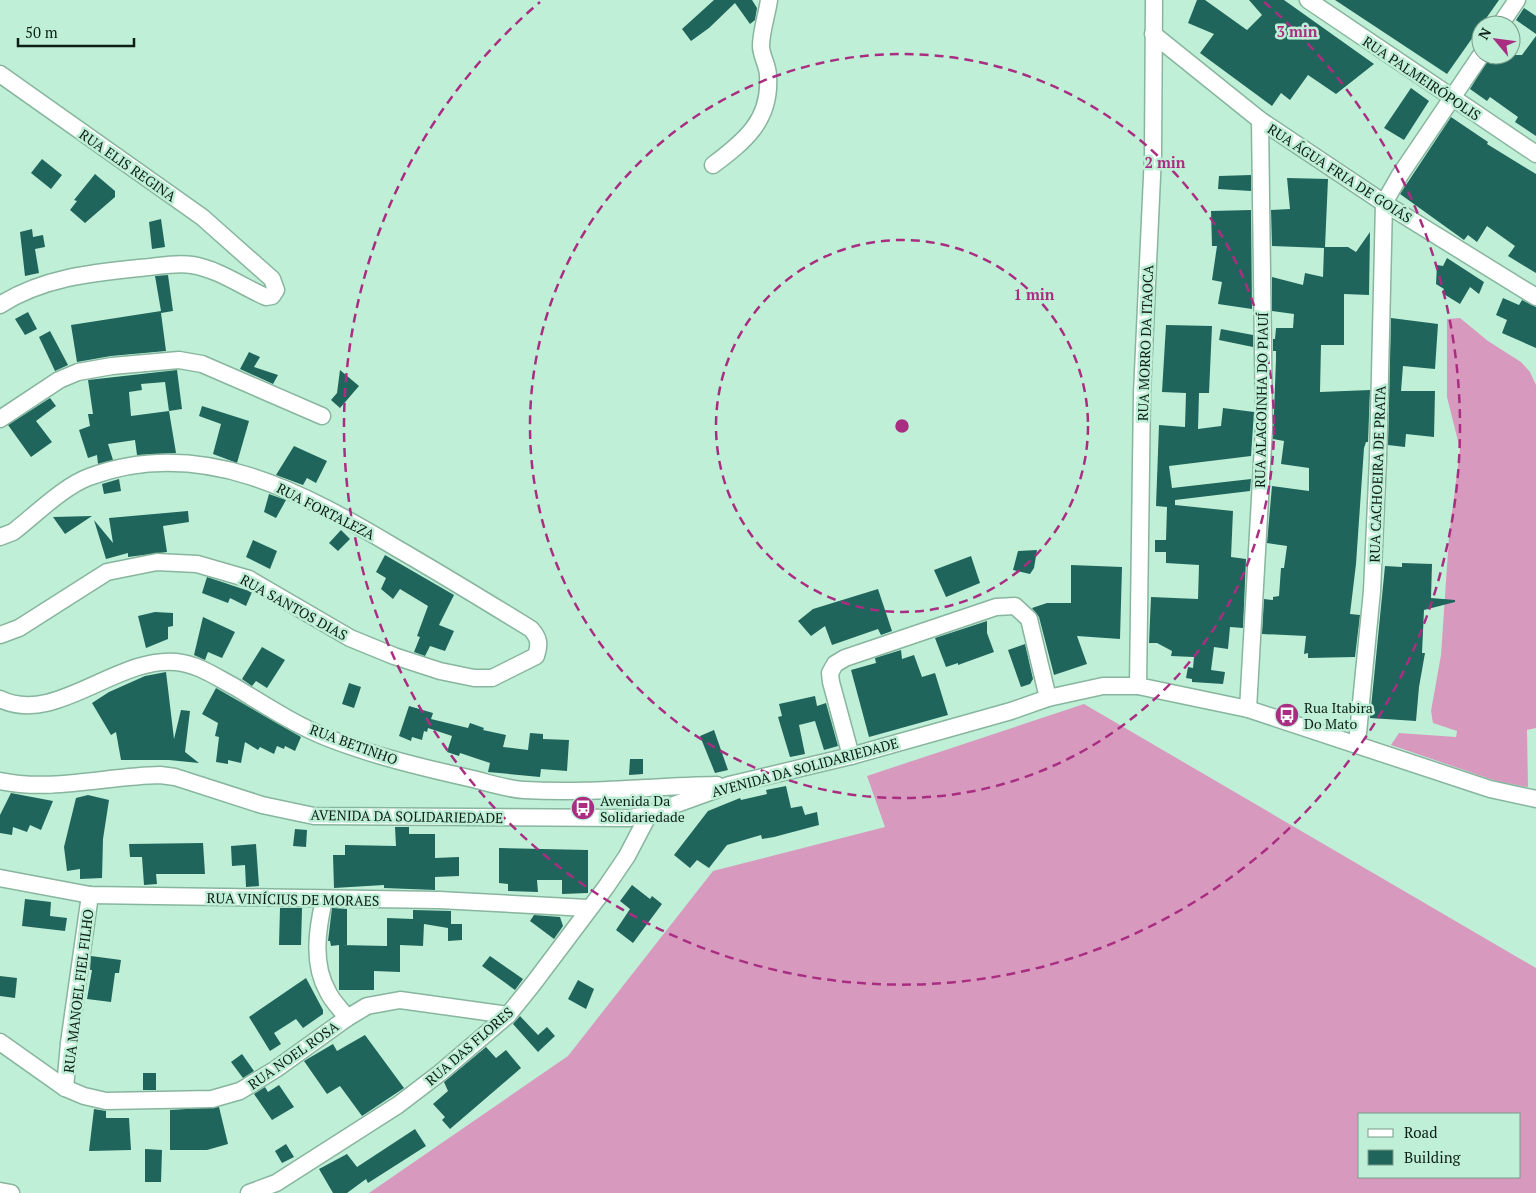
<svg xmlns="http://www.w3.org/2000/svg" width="1536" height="1193" viewBox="0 0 1536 1193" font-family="'PT Serif',serif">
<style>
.forest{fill:#d79abe;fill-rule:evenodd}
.building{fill:#1f655c;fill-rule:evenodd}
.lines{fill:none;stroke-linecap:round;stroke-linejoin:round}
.street-casing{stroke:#87b59e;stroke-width:19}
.street{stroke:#fff;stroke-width:16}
.ring{fill:none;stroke:#a92e82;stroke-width:2.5;stroke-dasharray:9 6}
.labels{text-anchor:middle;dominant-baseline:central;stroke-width:5;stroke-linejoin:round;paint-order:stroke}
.street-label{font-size:14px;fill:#0d1f17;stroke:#c0efd7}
.poi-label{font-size:14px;fill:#0d1f17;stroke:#c0efd7;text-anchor:start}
.centre{fill:#a92e82;stroke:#c0efd7;stroke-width:2.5}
.ring-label{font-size:15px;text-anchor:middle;font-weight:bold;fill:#a92e82;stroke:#c0efd7;stroke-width:5;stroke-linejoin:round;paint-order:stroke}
</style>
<rect width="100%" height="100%" fill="#c0efd7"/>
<g class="forest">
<path d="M1460,318L1488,341L1521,362L1530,372L1536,385V728L1527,730L1528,787L1496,781L1391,745L1399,733L1456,737L1457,731L1433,723L1431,711L1441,655L1449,537L1460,449L1447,397V319Z"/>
<path d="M1084,704L1536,968V1193H369L568,1056L713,871L885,827L867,776ZM1360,1114H1520V1177H1360Z"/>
</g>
<g class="building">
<path d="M714,0H752L757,8L755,20L750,24L735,3L709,28L691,41L682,29Z"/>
<path d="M1197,0H1205L1247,30L1262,15L1249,0H1284L1374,64L1336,94L1308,75L1290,100L1281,93L1272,106L1200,53L1214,34L1188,23Z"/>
<path d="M1335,0H1499L1447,74Z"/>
<path d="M1524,8L1536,16V34L1516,20Z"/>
<path d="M1536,36V136L1515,122L1518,117L1490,97L1487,101L1470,89L1491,55H1522Z"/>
<path d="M1411,88L1429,101L1404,140L1384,128Z"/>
<path d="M1451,117L1488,142L1487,144L1536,174V273L1508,256L1515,246L1487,226L1477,242L1468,235L1464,240L1400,194Z"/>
<path d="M42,159L62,175L51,189L31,173Z"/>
<path d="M95,174L115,191V197L85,223L70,210L77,201L74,200Z"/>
<path d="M1251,175V191L1218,189L1219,176Z"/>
<path d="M1287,178L1328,179L1325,247H1348L1356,252L1370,232L1369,295L1344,294V345H1321L1320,392L1370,390L1368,442H1366L1364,448L1356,564L1350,614L1360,615L1355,657L1308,658V653L1304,654L1306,636L1262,634L1264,599L1273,600V597L1279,596L1281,568H1284L1287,546L1267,543L1272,486L1309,491V468L1281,464L1284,441L1273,439L1276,359V351H1273V339H1275L1276,328H1293L1294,314L1272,311V277L1303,285L1305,273L1323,277L1324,248L1272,246L1271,210L1290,209Z"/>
<path d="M1251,210L1252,309L1218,304L1222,282L1212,280L1217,246H1212L1211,211Z"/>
<path d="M161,219L165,247L152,249L149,222Z"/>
<path d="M32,229L33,237L43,235L45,247L35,249L39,273L25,276L20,232Z"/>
<path d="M1447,258L1484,282L1479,294L1470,287L1460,304L1442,293L1444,289L1436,284L1437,265L1443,266Z"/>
<path d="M168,275L173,311L161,313L166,351L111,356L77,362L71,325L161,311L155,276Z"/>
<path d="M1503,298L1519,305L1522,300L1536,307V348L1502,333L1507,320L1496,315Z"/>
<path d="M28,312L37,329L25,335L15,319Z"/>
<path d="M1391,318L1438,324L1435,369L1403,366L1401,391H1435L1434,437L1406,434L1405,447L1388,445Z"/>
<path d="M1166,325L1212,326L1209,393H1199L1198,429L1221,426L1223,408L1254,412L1251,456L1169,466L1172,488L1251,479L1250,491L1175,500V505L1233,511L1231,557L1246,559L1243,628L1230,627L1228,649L1214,647L1211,670L1225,672L1223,684L1192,682V679L1186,678L1188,667L1193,668L1194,657L1171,656L1172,651L1157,643H1149L1151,597L1198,599L1199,565L1166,563V552H1155V540H1166L1167,507L1156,506L1159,425L1185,427L1186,393L1162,392Z"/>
<path d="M1221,329L1253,335V347L1219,340Z"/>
<path d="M50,331L68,365L55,371L39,337Z"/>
<path d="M249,352L260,357L254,367L278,375L273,384L240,369Z"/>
<path d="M177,370L182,409L169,411L176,453L137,455L135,440L108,444L113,460L98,464L97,455L88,458L79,430L90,426L88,414H93L88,380ZM165,382L169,411L131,416L129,392L142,390L141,384Z"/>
<path d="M340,370L359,386L340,408L331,400L337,393Z"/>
<path d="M50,398L56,406L36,421L52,442L31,457L8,425Z"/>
<path d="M202,406L249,421L237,463L213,454L221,424L199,416Z"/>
<path d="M294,446L327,461L316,483L307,478L303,485L276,475Z"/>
<path d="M119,479L121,491L104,494L102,484Z"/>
<path d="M269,494L286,500L276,518L264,512Z"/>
<path d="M188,511L189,522L163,526L167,552L128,557V553L106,559L94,520L113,543L109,518Z"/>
<path d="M92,516L65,534L53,517Z"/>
<path d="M341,530L350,539L338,551L329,543Z"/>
<path d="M253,540L277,551L270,569L246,557Z"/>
<path d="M1037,550L1034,568L1030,574L1013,570L1018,551Z"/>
<path d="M385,555L454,595L439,625L454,631L445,651L430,646L425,656L414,652L420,637L417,636L428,606L400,589L393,599L381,589L386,578L376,572Z"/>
<path d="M971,556L980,583L946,597L934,570Z"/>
<path d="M1402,563L1432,564L1431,598L1455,600V602L1424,610L1422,653H1425L1419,687L1416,721L1370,718L1385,566L1402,567Z"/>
<path d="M1071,565L1122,567L1120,639L1077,636L1087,664L1054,675L1039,617L1032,608L1047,603H1071Z"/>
<path d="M207,577L252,592L246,606L230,598L228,603L202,593Z"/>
<path d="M878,589L892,631L881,635L878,629L832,645L825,626L811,636L798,621L813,609Z"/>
<path d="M155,612L173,613V626L168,627V639L146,648L138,616Z"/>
<path d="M203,617L235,632L222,658L208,652L205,660L194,655Z"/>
<path d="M987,621V633L994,652L958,665V663L946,667L935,638Z"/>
<path d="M1025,644L1033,679L1030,684L1021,687L1008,650Z"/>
<path d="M262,647L285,660L267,688L256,681L252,686L242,679Z"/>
<path d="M901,650L902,659L914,655L922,677L935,673L948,715L869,737L851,670L876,663L875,658Z"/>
<path d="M166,672L174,739L181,710L190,711L185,752L199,763L169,760H121L116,732L111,735L92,703L109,692L145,676Z"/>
<path d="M349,683L361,687L354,708L342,704Z"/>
<path d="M216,688L301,737L295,751L285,746L284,749L277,746L274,754L260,747L258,750L245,742L241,763L228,760V764L216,762L219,737L215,736L218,723L202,714Z"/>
<path d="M815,696L817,706L826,703L838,746L824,750L815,721L799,725L805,754L790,757L778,717L782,716L779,704Z"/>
<path d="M409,706L433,713L431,719L468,728L470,723L484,728L483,730L506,735L503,747L528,750L530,733L543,734V739L569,740L567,771L541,769L540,777L488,772L490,763L460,753L459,756L447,752L452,736L428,728L427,732L424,731L422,740L412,737L411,741L399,736Z"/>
<path d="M714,730L728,770L715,773L700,736Z"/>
<path d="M630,759H643V774L629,775Z"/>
<path d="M786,786L791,808L802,806L805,815L817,812L819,825L774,837L762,839L761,835L727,845L709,868L697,860L690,868L674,855L708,811L740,798L741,800L767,794L766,790Z"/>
<path d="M11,793L53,801L41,830L30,825L27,832L13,827L12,835L0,833V815Z"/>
<path d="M88,795L109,800L103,839L102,878L80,879V869L67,871L64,847L76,798Z"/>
<path d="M395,827H409V834H435V858L459,857V876L435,877V890L384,888V885L334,888L333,855H345V845L396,846Z"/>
<path d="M295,829L307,830L306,847L293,846Z"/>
<path d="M203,843L205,874H156L157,884L144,885L142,857H130L129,844Z"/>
<path d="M256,844L259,886L246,887L245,865L232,866L231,846Z"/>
<path d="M499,848L588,850V893L562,894V880H537L538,892L508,891V884L499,883Z"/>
<path d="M632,885L650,899L652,896L662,904L633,943L616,930L630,909L620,901Z"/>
<path d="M25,899L51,902L50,916L67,918L65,931L22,926Z"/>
<path d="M280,908H302L301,945H279Z"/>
<path d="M332,908L347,909V945H341L387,946V918L413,919V910L451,911V924H462V940L448,941V928L424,924L423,946L400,945V972L374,971V990H339V945L331,946L330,941H328Z"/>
<path d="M534,915L560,917L563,926L554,939L530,921Z"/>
<path d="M91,956L121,960L119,973H115L111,1002L87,999L92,970H90Z"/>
<path d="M490,956L523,979L515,990L482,966Z"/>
<path d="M0,976L17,978L15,998L0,996Z"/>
<path d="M306,978L323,1010V1014L303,1028L296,1019L274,1033L281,1044L270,1051L249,1017Z"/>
<path d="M578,980L594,989L586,1009L568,999Z"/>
<path d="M520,1016L538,1035L547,1027L555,1036L538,1052L513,1024Z"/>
<path d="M365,1035L404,1088L362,1116L340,1086L327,1094L304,1061L333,1044L337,1051Z"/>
<path d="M486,1047L496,1058L506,1050L521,1068L450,1129L442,1120L445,1117L433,1104L448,1091L444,1082Z"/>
<path d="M242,1054L254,1071L243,1078L231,1062Z"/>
<rect x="143" y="1073" width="13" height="17"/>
<path d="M279,1085L294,1107L272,1120L254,1094L265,1087L268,1092Z"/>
<path d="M219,1107L228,1144L207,1150H170V1110Z"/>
<path d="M94,1109L106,1111V1118H129L131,1150L89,1151Z"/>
<path d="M415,1129L426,1146L368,1183L366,1179L347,1193H333L319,1169L347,1154L357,1167Z"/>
<path d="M286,1144L294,1157L282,1163L275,1151Z"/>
<path d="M145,1149L162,1150L161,1182H145Z"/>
</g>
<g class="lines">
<g class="street-casing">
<g id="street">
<path d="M1308,0L1536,154"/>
<path d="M1500,25L1517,0"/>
<path d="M1153,34L1260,120L1384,203L1536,297"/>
<path d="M0,74L202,217L272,279L276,290L272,296L266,297C243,287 218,269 192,265C175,262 156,267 139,268C90,273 42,278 0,305"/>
<path d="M713,165C745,141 771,120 768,76C768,65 761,56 761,46C761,31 767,15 769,0"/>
<path d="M0,419L59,380L78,372L112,366L179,360L202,364L322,416"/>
<path d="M0,537L13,532C35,515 64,486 89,477C201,435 304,493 398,549C443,575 487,602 531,629C539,638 540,644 536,656L492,678H474L440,671L394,656L350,638L249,579L197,564L157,562L107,572L19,628L0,635"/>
<path d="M1138,686L1142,393L1153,155L1154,0"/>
<path d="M0,699C55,726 117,656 176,662C198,664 216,677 235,687C265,705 295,725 328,738C374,756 424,768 473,779C489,783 507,789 524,790C588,794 653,786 717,785"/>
<path d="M1248,709L1264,428L1260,120"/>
<path d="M1357,743L1372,591L1378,459L1384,203L1400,175L1481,55"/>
<path d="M851,756L831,682L830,673L835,664L845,658L996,607L1015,606L1029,619L1048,698"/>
<path d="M0,781C52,792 107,776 160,775L175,777L262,805L314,816L630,818L649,814L729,785L851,756L1011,711L1048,698L1103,686H1138L1248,709L1490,789L1536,799"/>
<path d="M0,878L90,895L439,900L588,908"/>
<path d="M324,900C317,930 312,964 328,992C332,1001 341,1009 347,1018"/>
<path d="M0,1042L65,1088L84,1096L106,1101L212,1099L240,1091L276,1069L347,1018L367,1006L400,1000L508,1015"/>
<path d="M65,1088L69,1043L90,895"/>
<path d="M0,1191L11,1193"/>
<path d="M249,1193L276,1183L398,1105L440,1073L508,1015L533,984L606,887L627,856L649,814"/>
</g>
</g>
<use href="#street" class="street"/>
</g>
<g class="ring">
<circle cx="902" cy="426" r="186"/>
<circle cx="902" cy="426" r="372"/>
<path d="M1264 2A558 558 0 1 1 540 2"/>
</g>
<defs>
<g id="bus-disc" transform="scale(1.25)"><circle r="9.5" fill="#a92e82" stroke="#c0efd7"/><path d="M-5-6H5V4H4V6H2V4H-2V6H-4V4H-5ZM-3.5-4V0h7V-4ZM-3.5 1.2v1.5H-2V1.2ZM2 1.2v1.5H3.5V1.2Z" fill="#fff"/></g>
</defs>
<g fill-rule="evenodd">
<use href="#bus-disc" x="1287" y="715"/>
<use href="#bus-disc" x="583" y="808"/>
</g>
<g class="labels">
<g class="street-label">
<text transform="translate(1422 78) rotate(34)">RUA PALMEIRÓPOLIS</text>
<text transform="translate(128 165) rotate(35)">RUA ELIS REGINA</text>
<text transform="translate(1340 173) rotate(33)">RUA ÁGUA FRIA DE GOIÁS</text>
<text transform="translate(1145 343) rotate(-88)">RUA MORRO DA ITAOCA</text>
<text transform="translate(1261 400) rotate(-89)">RUA ALAGOINHA DO PIAUÍ</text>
<text transform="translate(1377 474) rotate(-88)">RUA CACHOEIRA DE PRATA</text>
<text transform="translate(326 511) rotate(27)">RUA FORTALEZA</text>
<text transform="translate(294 607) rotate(29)">RUA SANTOS DIAS</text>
<text transform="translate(354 744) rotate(20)">RUA BETINHO</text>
<text transform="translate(805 767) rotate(-15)">AVENIDA DA SOLIDARIEDADE</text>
<text transform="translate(407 816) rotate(1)">AVENIDA DA SOLIDARIEDADE</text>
<text transform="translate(293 899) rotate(1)">RUA VINÍCIUS DE MORAES</text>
<text transform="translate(78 991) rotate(-83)">RUA MANOEL FIEL FILHO</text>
<text transform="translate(469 1046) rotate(-41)">RUA DAS FLORES</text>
<text transform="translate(293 1055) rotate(-35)">RUA NOEL ROSA</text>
</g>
<g class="poi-label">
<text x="1304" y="707">Rua Itabira<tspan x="1304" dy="16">Do Mato</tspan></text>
<text x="600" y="800">Avenida Da<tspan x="600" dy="16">Solidariedade</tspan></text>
</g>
</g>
<circle cx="902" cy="426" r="8" class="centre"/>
<g class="ring-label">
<text x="1297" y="37">3 min</text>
<text x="1165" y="168">2 min</text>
<text x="1034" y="300">1 min</text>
</g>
<rect x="1358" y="1113" width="162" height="65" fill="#c0efd7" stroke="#789c8a"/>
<rect x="1368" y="1129" width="25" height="8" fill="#ffffff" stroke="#789c8a"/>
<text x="1404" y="1138" font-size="15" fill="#0d1f17">Road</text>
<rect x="1368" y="1150" width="25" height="15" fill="#1f655c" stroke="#789c8a"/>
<text x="1404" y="1163" font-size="15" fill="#0d1f17">Building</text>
<g transform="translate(1496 40) rotate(299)"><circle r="24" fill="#c0efd7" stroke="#789c8a"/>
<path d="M0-4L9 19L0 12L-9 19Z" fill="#a92e82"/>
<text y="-8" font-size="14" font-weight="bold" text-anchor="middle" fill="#0d1f17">N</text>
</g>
<path d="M18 38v8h116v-8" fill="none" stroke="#0d1f17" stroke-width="2.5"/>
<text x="25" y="38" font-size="15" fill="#0d1f17" stroke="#c0efd7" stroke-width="4" paint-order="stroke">50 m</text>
</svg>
